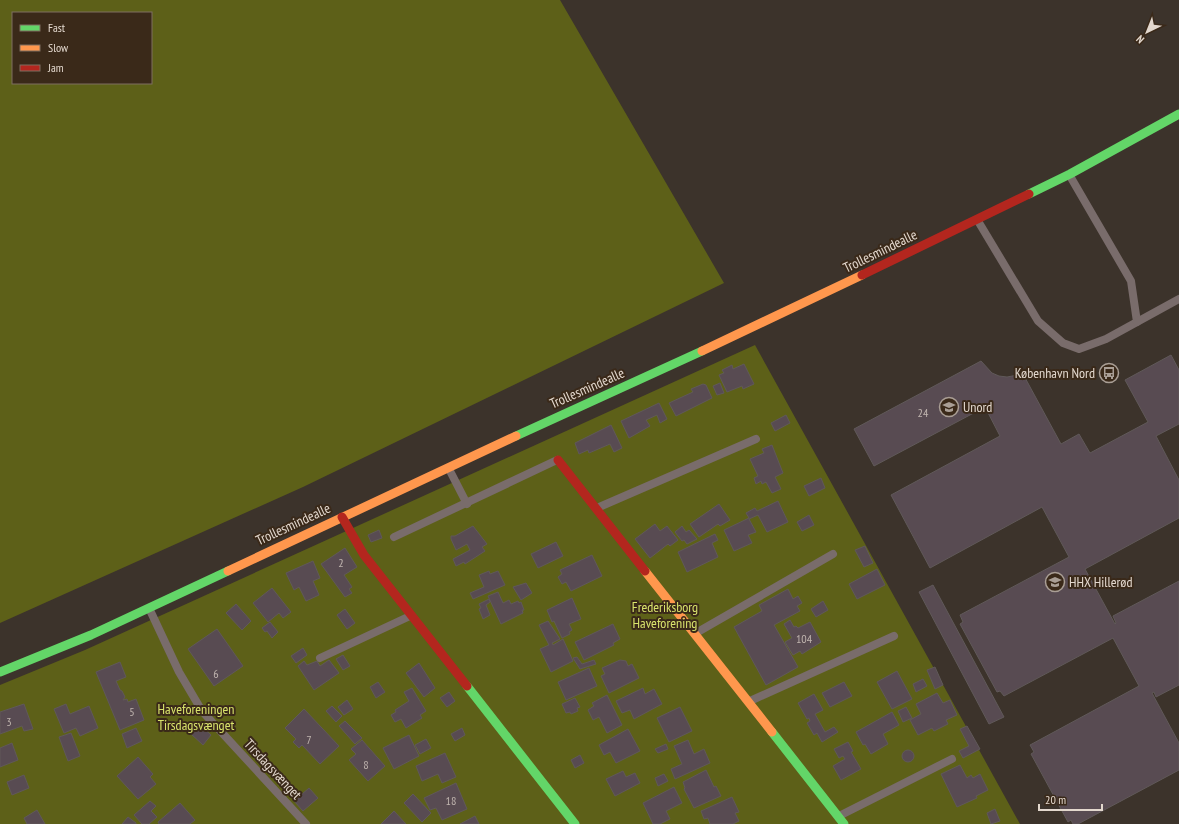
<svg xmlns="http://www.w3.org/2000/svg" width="1179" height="824" viewBox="0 0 1179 824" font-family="'PT Sans Narrow',sans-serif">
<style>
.green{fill:#5d6018;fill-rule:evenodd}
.building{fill:#584b52;stroke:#605959}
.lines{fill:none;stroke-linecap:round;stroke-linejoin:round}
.lane{stroke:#796c6b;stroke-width:8}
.fast{stroke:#63d668;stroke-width:9}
.slow{stroke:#ff974d;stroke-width:9}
.jam{stroke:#b3261e;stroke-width:9}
.labels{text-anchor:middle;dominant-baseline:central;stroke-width:4;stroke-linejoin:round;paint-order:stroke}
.number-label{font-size:12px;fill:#c0b5af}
.street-label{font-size:14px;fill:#e3d8ce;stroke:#3a2919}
.poi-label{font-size:14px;fill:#e3d8ce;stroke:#3a2919;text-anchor:start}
.park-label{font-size:14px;fill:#d9e36c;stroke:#3a2919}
</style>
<rect width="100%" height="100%" fill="#3c332b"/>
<g class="green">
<path d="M0,0H560L724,283L303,487L0,623ZM13,13H151V83H13Z"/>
<path d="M755,345L1020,824H0V685L85,650Z"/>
</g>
<g class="building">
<path d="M1171,355L1179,370V424L1156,436L1179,480V518L1085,569L1115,624L1116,623L1113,616L1179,581V685L1156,697L1154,692L1152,693L1179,743V770L1078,824H1073L1071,820L1068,822L1031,754L1034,752L1030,745L1139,686L1113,638L1004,696L1000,691L997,692L960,624L963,622L960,615L1069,557L1042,507L930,568L891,495L1000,436L985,407L874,466L854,429L981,361L992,373L999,376L1007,377L1023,374L1061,444L1079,434L1090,453L1148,422L1125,380Z"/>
<path d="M744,364L754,384L743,389L742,386L727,392L719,375L724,373L722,370L732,365L733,369Z"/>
<path d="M720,383L724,393L717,395L713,386Z"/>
<path d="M703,384L706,385L712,398L676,416L669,403L693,392L691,389Z"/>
<path d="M659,403L667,419L660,423L657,415L646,420L650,426L629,438L621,421Z"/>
<path d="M786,415L790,423L775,431L771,423Z"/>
<path d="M611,425L622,448L614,452L610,444L589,453L588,450L579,454L575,443Z"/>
<path d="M772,445L783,473L775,477L781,489L772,493L766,482L762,484L761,481L756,484L754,478L758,476L750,459L764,453L762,449Z"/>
<path d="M821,478L825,488L809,496L804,486Z"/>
<path d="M778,501L788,522L767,532L758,515L749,519L756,532L748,535L752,543L734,551L724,530L749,518L746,513L755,508L757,511Z"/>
<path d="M719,504L730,520L720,526L718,524L699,537L690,524Z"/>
<path d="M809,515L814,525L802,531L797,522Z"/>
<path d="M655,524L660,531L667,526L678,540L670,546L668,544L650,558L635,539Z"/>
<path d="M473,526L487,544L482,547L485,551L465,564L464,562L456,566L453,559L470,550L467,544L456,550L451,539V536H455Z"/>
<path d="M682,526L686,532L689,530L697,539L687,544L684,540L682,541L675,532Z"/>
<path d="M379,530L382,538L371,542L368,535Z"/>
<path d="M715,534L718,540L712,543L718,557L687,572L678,552Z"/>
<path d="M556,542L563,556L538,568L531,554Z"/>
<path d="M865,546L873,563L864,567L855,550Z"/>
<path d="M345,548L357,567L344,575L352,587L349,589L352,593L345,597L321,564Z"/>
<path d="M592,555L602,576L571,591L566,582L562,584L558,577L562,574L560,570Z"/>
<path d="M313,561L320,578L313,581L319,595L306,601L299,587L294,590L286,573Z"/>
<path d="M877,569L885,585L857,599L849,584Z"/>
<path d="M489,571L490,574L498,571L505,585L473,599L470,593L484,587L479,575Z"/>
<path d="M526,583L532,593L521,600L513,587Z"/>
<path d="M933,585L1004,717L989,724L919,592Z"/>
<path d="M272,588L291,612L283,618L279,613L268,622L253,603Z"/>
<path d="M788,589L793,599L798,596L802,603L797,606L800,611L774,625L798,667L766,685L734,627L762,611L759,605Z"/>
<path d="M498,592L503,603L509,600L511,604L518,601L519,603L521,602L524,610H522L523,613L501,624L488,596Z"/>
<path d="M572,598L581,619L569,624L572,630L569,632L570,634L562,638L554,621L552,622L547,610Z"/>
<path d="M489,599L490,602L486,605L490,615L483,619L479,609L481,608L479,604Z"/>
<path d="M823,601L828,610L816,617L811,609Z"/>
<path d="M236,604L251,621L242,630L226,613Z"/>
<path d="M345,609L355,623L347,629L337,615Z"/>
<path d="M790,620L794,627L796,626L798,628L810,622L821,642L802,654L800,651L793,655L785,642L792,638L784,624Z"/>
<path d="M548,621L560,639L552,643L553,645L563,639L573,661L551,672L540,649L549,645L539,625Z"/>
<path d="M270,622L278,632L272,638L267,631L265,632L262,628Z"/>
<path d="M613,624L620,639L613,643L614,645L584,660L575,642Z"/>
<path d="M217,629L243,666L214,686L188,649Z"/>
<path d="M303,648L307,655L296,663L291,656Z"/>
<path d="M343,655L350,666L343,670L336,659Z"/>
<path d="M577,657L582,664L594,660L596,664L580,669L573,658Z"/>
<path d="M329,660L339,673L314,690L298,666L304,661L307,665L317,661L320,666Z"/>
<path d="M620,660L626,661L628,666L632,664L639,678L609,693L601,676L605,674L602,668Z"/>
<path d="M120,662L126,677L116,681L120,690L122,691L125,697L123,700L127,699L128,702L136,699L144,720L120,730L96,672Z"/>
<path d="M419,663L435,688L424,697L406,673Z"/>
<path d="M935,667L943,685L935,689L927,670Z"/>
<path d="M589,668L597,686L566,700L558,682Z"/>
<path d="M897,671L912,699L892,709L877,682Z"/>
<path d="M923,679L927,686L916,692L913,684Z"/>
<path d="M378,682L385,692L376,698L370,687Z"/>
<path d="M844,682L852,696L830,707L822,693Z"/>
<path d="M412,688L426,711L420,715L422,718L406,728L401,719L395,722L391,715L396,712L395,710L409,701L404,692Z"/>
<path d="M643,688L645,694L654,689L662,704L634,719L630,710L622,713L616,701Z"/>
<path d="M449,692L455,701L447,707L440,698Z"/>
<path d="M937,693L943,703L950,700L957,715L946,720L948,724L934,731L932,728L918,735L910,720L921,714L916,704Z"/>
<path d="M814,694L823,710L815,714L825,732L834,727L838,732L822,742L817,733L814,735L807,723L810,721L809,718L807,719L798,703Z"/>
<path d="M607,695L622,725L607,733L599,717L593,720L588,710L594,706L592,703Z"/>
<path d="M575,698L580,707L577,708L578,711L571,714L570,712L566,713L562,704Z"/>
<path d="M347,700L353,709L344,715L338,707Z"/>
<path d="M24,704L33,729L24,731L22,726L0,734V712Z"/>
<path d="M66,704L70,714L89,706L98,728L80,736L76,728L64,733L54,709Z"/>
<path d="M332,706L342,716L336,722L326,711Z"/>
<path d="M680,707L692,731L669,742L657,718Z"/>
<path d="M906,707L912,718L903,722L898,711Z"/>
<path d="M304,709L339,746L320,764L302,745L299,748L293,742L296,739L285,728Z"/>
<path d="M892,712L899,725L883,734L888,744L871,754L865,744L863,745L856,732Z"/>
<path d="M345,721L362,738L355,744L339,726Z"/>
<path d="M199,724L211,735L203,745L190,733Z"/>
<path d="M967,726L980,749L963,758L959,751L969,746L960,729Z"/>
<path d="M136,728L142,741L127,748L122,734Z"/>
<path d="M462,728L465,735L455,741L451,734Z"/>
<path d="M628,729L640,751L616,763L610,752L604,755L599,745Z"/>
<path d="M71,733L80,756L68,761L59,737Z"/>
<path d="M409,735L419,756L394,769L383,748Z"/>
<path d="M426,739L431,748L420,754L415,745Z"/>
<path d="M362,740L385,766L368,781L349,760L356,754L351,749Z"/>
<path d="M688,740L694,754L704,749L710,763L675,779L671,769L682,764L674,746Z"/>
<path d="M848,742L853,751L851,752L861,769L841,780L833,766L845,759L843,756L839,758L834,749Z"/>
<path d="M12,743L18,760L0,767V748Z"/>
<path d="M666,744L668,749L658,753L655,749Z"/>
<circle cx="908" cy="756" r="6"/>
<path d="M445,753L456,777L442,783L438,774L422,781L416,766Z"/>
<path d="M580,755L584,763L575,768L571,760Z"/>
<path d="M138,757L153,774L150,777L156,784L138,799L117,776Z"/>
<path d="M960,765L967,778L971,775L973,778L980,774L988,790L976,796L977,798L957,807L941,774Z"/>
<path d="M706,770L714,787L716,786L721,796L694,808L684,789L685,788L683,782Z"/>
<path d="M623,771L626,777L635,773L640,783L615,796L606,779Z"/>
<path d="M664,774L668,781L658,786L655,778Z"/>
<path d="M24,775L29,788L12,795L7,782Z"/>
<path d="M456,783L467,809L442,820L436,808L430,810L424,798Z"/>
<path d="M674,787L682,803L666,811L670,819L660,824H653L643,803Z"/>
<path d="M309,788L318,798L303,811L294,801Z"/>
<path d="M413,794L431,813L422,822L404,803Z"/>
<path d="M732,797L739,812L735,813L739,821L733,824H710L708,818L704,819L701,811Z"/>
<path d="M150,801L156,806L151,811L157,817L149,824H142L134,815Z"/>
<path d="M180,803L195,820L190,824H159L158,822Z"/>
<path d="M995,809L1000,821L991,824L987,813Z"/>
<path d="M37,810L45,824H27L24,818Z"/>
<path d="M394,811L406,824H381Z"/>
<path d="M475,816L479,824H460Z"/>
<path d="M128,817L136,823V824H122Z"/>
</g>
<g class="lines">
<g class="lane">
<path d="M978,221L1038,321L1063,343L1079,349L1106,339L1137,322L1131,281L1070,176"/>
<path d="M1137,322L1179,299"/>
<path d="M449,469L467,504"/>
<path d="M597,508L756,439"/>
<path d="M394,537L557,460"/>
<path d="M149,608L179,672L202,711L306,824"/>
<path d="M696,633L833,554"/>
<path d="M320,658L410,616"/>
<path d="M750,701L894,636"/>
<path d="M839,816L952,759"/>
</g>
<g class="fast">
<path d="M1029,194L1070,174L1179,114"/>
<path d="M516,436L702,351"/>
<path d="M0,672L91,635L228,571"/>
<path d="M467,686L575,824"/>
<path d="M772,732L844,824"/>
</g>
<g class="slow">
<path d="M702,351L862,275"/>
<path d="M228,571L516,436"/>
<path d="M645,571L772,732"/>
</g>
<g class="jam">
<path d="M862,275L1029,194"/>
<path d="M558,460L645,571"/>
<path d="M342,517L364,555L467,686"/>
</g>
</g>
<defs>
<g id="bus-ring" transform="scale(1)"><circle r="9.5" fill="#3a2919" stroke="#a99e95" stroke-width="1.5"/><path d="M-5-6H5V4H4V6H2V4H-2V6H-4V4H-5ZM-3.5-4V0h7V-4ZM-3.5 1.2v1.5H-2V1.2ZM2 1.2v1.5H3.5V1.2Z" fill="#a99e95"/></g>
<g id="school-ring" transform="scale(1)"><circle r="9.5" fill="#3a2919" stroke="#a99e95" stroke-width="1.5"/><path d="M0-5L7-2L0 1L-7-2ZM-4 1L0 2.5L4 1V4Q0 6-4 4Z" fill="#a99e95"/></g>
<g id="university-ring" transform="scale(1)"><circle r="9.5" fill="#3a2919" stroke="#a99e95" stroke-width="1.5"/><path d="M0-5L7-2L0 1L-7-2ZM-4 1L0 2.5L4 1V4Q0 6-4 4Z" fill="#a99e95"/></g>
</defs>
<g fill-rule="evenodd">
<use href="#bus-ring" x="1109" y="373"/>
<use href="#school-ring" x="949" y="407"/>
<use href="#university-ring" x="1055" y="582"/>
</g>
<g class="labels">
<g class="number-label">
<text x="923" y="412">24</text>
<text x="341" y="562">2</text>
<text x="804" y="638">104</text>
<text x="216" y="673">6</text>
<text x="132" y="711">5</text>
<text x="9" y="721">3</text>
<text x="309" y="739">7</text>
<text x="366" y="764">8</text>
<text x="451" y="800">18</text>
</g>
<g class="street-label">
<text transform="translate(880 251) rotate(-26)">Trollesmindealle</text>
<text transform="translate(587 388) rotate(-24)">Trollesmindealle</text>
<text transform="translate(293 524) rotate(-25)">Trollesmindealle</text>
<text transform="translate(273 769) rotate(47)">Tirsdagsvænget</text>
</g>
<g class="poi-label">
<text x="1095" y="373" text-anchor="end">København Nord</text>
<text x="963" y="407">Unord</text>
<text x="1069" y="582">HHX Hillerød</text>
</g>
<g class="park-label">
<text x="665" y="607">Frederiksborg<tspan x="665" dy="16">Haveforening</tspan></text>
<text x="196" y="709">Haveforeningen<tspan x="196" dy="16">Tirsdagsvænget</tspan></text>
</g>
</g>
<rect x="12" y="12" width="140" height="72" fill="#3a2919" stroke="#7e6f61"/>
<rect x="20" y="25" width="20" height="6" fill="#63d668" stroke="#7e6f61"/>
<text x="48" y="32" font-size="12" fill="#e3d8ce">Fast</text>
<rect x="20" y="45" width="20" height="6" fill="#ff974d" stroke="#7e6f61"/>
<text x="48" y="52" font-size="12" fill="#e3d8ce">Slow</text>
<rect x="20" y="65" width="20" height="6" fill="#b3261e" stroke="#7e6f61"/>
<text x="48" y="72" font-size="12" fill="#e3d8ce">Jam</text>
<g transform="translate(1147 32) rotate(223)" stroke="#3a2919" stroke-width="3" paint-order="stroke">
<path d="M0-3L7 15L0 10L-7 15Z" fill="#e3d8ce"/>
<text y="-6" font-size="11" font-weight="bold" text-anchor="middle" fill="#e3d8ce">N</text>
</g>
<path d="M1039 804v6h63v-6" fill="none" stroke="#e3d8ce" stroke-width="2"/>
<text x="1045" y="804" font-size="12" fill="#e3d8ce" stroke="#3a2919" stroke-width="3" paint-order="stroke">20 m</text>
</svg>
